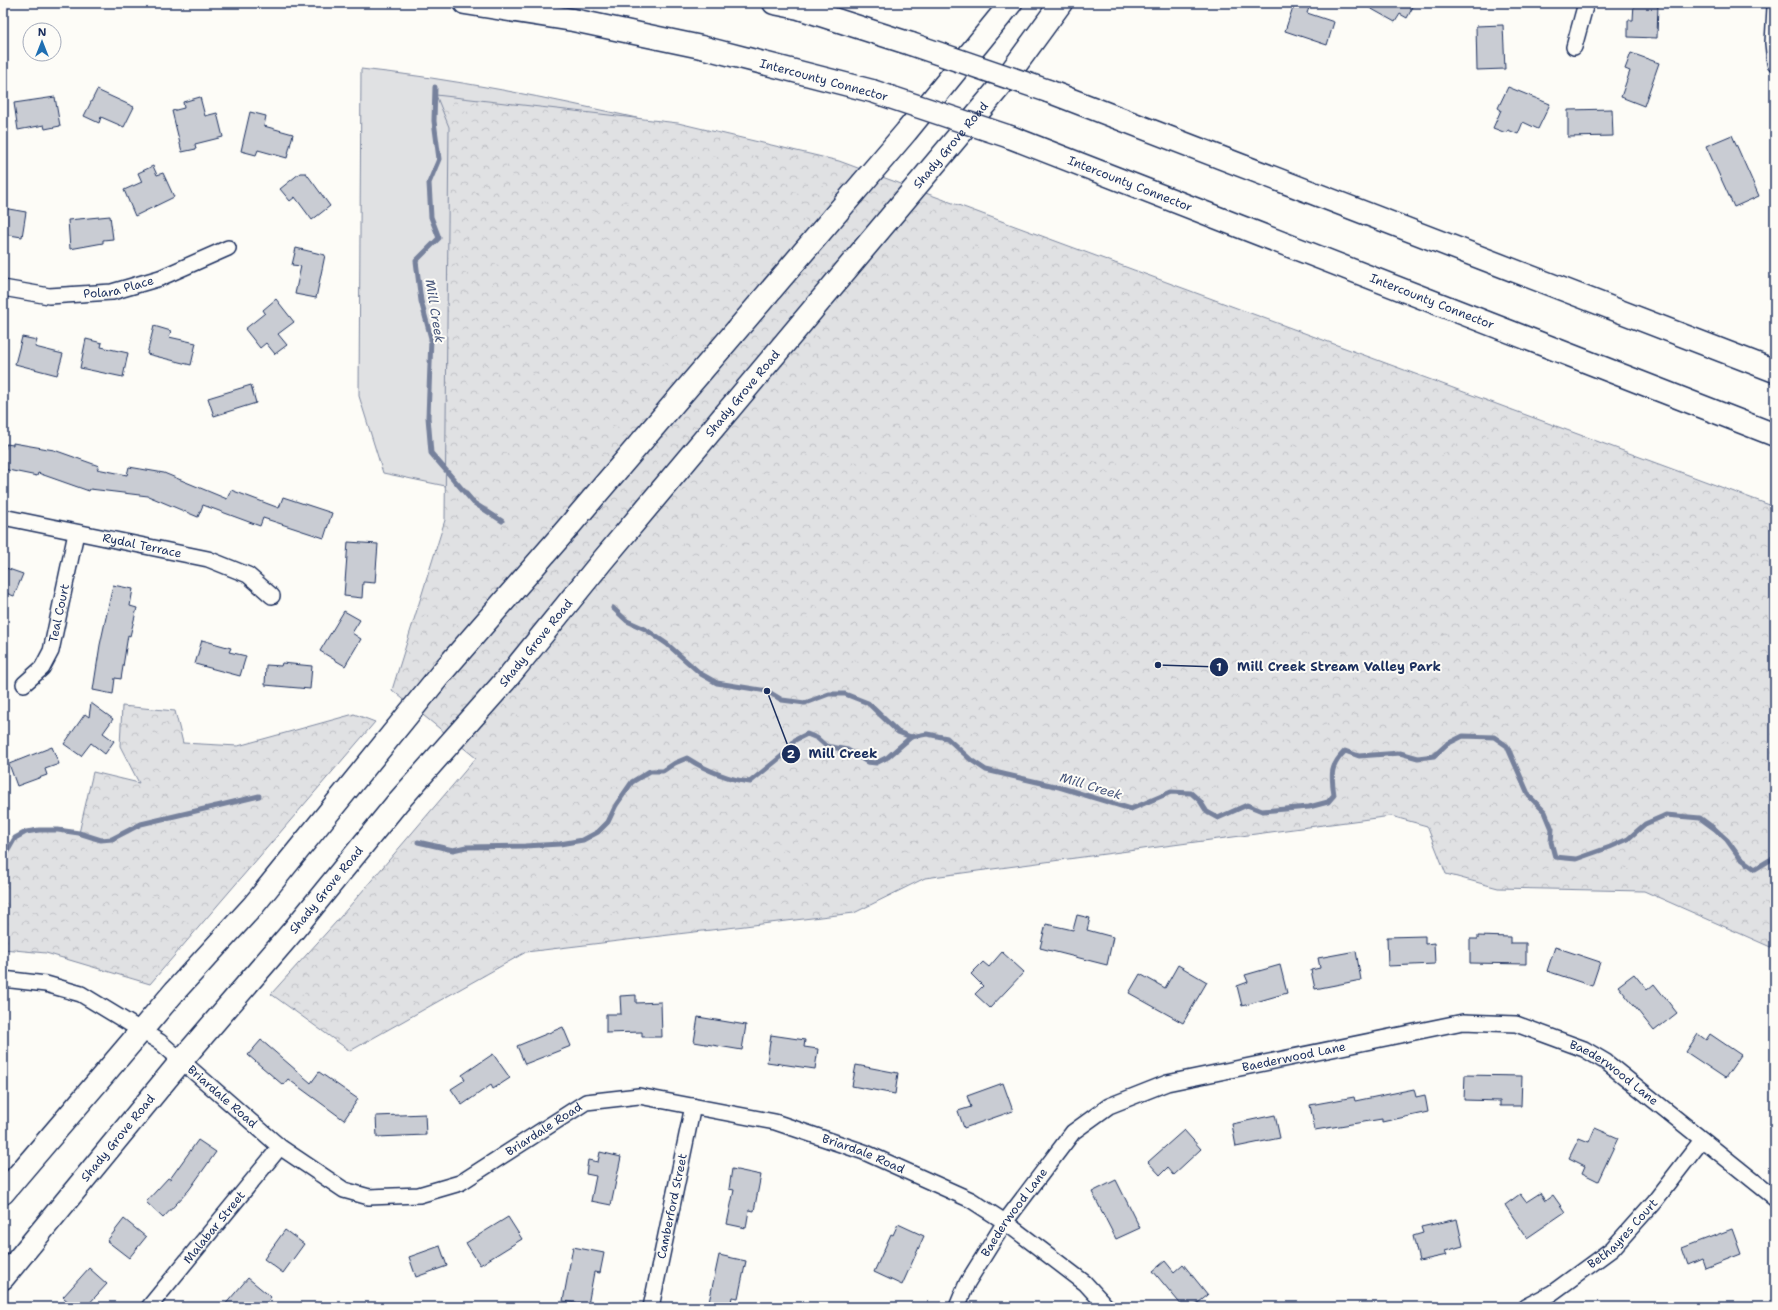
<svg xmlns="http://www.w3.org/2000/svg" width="1778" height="1310" viewBox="0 0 1778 1310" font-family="'Shantell Sans',sans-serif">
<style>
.green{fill:#e0e1e3;stroke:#7e88a0}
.forest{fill:url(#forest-crowns);stroke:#7e88a0}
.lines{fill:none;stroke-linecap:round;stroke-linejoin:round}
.stream{stroke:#76819c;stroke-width:5}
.building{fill:#c9ccd3;stroke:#1b2f5e}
.street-casing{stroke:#1b2f5e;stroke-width:18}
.primary-casing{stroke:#1b2f5e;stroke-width:25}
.highway-casing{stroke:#1b2f5e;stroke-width:25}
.street{stroke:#fdfcf7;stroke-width:15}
.primary{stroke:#fdfcf7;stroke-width:22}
.highway{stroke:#fdfcf7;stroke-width:22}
.highway-bridge-casing{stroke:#1b2f5e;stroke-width:25;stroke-linecap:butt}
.highway-bridge{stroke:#fdfcf7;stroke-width:22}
.labels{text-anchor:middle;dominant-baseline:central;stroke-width:4;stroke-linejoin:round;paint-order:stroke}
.street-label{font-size:12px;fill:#1b2f5e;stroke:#fdfcf7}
.water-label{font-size:13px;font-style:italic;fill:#49587d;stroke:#fdfcf7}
.leader{fill:none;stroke:#1b2f5e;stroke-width:1.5}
.callout-dot{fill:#1b2f5e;stroke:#fdfcf7;stroke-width:1.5}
.mark-label{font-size:12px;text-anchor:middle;font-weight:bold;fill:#fff}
.callout-label{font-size:13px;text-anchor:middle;font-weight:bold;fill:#1b2f5e;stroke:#fdfcf7;stroke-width:4;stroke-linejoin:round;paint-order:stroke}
</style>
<defs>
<pattern id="forest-crowns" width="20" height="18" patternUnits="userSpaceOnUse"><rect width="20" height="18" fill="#e0e1e3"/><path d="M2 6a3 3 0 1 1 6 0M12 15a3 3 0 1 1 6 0" fill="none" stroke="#c0c1c5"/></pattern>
</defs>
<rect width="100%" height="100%" fill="#fdfcf7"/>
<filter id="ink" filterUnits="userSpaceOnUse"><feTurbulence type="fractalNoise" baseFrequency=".025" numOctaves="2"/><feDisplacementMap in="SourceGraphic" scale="8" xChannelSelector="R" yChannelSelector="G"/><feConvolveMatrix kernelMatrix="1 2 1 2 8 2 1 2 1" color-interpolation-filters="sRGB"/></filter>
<g filter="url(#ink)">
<path class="green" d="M361,69C456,79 548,98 641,119L551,508L383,473L359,396Z"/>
<g class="forest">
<path d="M436,95L678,123L839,161L1775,507V949L1644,891L1498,888L1446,874L1427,826L1391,816L925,878L854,913L526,952L350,1051L271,994L336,922L476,758L392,690L445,520L449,127Z"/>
<path d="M122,706L175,711L183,743L238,746L354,714L375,722L150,984L46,953L3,949V859L15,838L26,832L39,830H58L79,833L93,772L139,783L120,746Z"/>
</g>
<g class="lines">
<g class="stream">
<path d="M435,87L434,121L439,159L429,183L431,217L439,238L416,261L421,301L431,338L428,417L431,453L474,503L502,521"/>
<path d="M613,608L627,621L645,629L667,644L701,674L717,683L767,691L782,700L805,703L829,694H845L868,703L898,732L911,737L927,734L947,738L971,760L986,770L1059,787L1131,809L1171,792L1191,793L1200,801L1207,812L1218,818L1247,805L1262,811L1309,807L1328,802L1334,795C1331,774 1330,766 1345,751L1359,756L1400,753L1418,758L1434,756L1447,744L1463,736L1494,737L1507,746L1529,796L1545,812L1552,829L1551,842L1555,857L1576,859L1610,847L1628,839L1645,824L1666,815L1700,818L1715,829L1727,840L1740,858L1755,869L1770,860L1775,859"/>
<path d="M418,842L453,850L466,847L525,846L560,844L583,840L598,832L608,822L616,805L632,782L650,771H663L675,763L687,758C705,770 730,780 750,782L782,756L795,740L807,734L817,738L826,746L848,750L867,762L876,763L888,757L911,737"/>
<path d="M3,859L15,838L26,832L39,830H58L79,833L101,840L112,839L141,824L259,796"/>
</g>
</g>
<g class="building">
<path d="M1361,3H1415L1407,18L1400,14L1395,22Z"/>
<path d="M1634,3H1658L1657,38L1628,37V20H1633Z"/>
<path d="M1294,4L1309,8L1307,13L1334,22L1327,45L1285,31Z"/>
<path d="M1503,25L1505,69L1477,70L1476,26Z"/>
<path d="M1631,53L1659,63L1644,106L1621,97L1630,71L1625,69Z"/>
<path d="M1508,87L1550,104L1538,129L1523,122L1518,134L1508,130L1506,133L1493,128L1501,110L1498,108Z"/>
<path d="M97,90L134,107L124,127L101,117L99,123L84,116Z"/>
<path d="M55,97L60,126L45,129L44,125L18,130L14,103Z"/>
<path d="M200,97L205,116L217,113L223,137L195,144L196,149L182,152L172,111L184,108L183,102Z"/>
<path d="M1612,109L1613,136L1568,137V110Z"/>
<path d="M250,112L266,116L264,126L293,134L287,158L258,150L256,155L241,151Z"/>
<path d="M1732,135L1759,196L1734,207L1706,146Z"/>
<path d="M153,166L157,175L163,173L174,197L135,216L124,190L142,182L138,173Z"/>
<path d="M300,173H306L330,206L312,220L295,197L290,201L280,189Z"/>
<path d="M3,208L26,212L22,237L3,234Z"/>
<path d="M110,216L113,239L103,240V243L70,249L68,220Z"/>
<path d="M296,248L325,255L316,298L295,294L301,266L292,265Z"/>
<path d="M276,299L294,322L278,334L287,345L275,354L266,343L260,348L245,329L265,313L263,310Z"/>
<path d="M154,326L171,331L169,337L196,343L191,365L147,354Z"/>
<path d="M22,337L37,340L35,347L63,354L57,375L15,364Z"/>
<path d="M86,339L102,343L101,347L128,353L123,377L80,368Z"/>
<path d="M251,385L256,403L214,416L208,398Z"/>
<path d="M13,443L54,450L99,466L97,469L127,475L129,467L164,473L227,499L231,490L279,508L283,497L332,513L324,538L263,518L260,526L203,505L198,517L148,496L90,489L89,491L38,473L37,476L3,469V449H5L6,444L13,445Z"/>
<path d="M348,542L378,544L375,583L363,582L362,598L344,596Z"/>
<path d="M3,567L23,574L14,596L3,592Z"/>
<path d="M113,585L133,589L130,606L137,608L130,636L128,635L121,679L115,678L113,694L93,690L100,645Z"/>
<path d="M344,611L360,620L352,633L361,639L345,666L320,651Z"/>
<path d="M202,640L231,648L229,652L246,656L240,676L195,664Z"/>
<path d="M282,663L312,666L310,689L265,685L266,665L281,666Z"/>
<path d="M91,703L113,719L103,733L114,741L105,754L91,743L81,756L64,744L85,714L89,717Z"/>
<path d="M52,747L59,764L45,769L47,775L17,786L9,764Z"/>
<path d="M1077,915L1090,918L1087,930L1113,937L1107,965L1040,948L1046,924L1073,930Z"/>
<path d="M1425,936V944L1434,943L1435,964L1388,966L1387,937Z"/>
<path d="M1478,936L1510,937V943H1526V964L1470,963V939H1478Z"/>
<path d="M1555,947L1600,962L1592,986L1547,971Z"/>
<path d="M1356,951L1361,980L1315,989L1311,970L1320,968L1318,958Z"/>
<path d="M1002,952L1024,972L990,1008L975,994L983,986L971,974L983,962L989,967Z"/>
<path d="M1178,965L1207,982L1183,1023L1129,993L1140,974L1165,988Z"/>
<path d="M1280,965L1287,993L1242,1006L1237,986L1248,982L1245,975Z"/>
<path d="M1634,974L1647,990L1654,984L1677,1013L1654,1031L1618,986Z"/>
<path d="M636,995V1003L661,1002L662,1037H642V1032L606,1033V1014H621L620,996Z"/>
<path d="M698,1017L746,1025L742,1050L694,1042Z"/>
<path d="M563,1027L571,1046L525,1064L517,1046Z"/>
<path d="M1698,1034L1706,1040L1710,1034L1741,1055L1725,1078L1686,1052Z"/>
<path d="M771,1035L805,1040L804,1047L818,1049L815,1069L767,1062Z"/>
<path d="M261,1040L311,1083L319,1072L358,1099L344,1120L288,1079L283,1085L248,1055Z"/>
<path d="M493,1054L510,1078L493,1089L491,1085L462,1105L451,1089L465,1080L462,1075Z"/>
<path d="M856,1065L898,1073L895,1094L852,1086Z"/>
<path d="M1465,1075L1522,1076L1521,1106H1500V1101L1464,1100Z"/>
<path d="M1003,1083L1013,1111L964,1128L958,1111L971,1107L967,1096Z"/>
<path d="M1414,1089L1416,1097L1425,1095L1428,1112L1382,1122V1119L1315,1130L1310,1105L1354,1097L1355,1101Z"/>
<path d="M425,1114L426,1135L377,1137L376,1116Z"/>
<path d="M1275,1115L1280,1138L1236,1147L1232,1124Z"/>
<path d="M1595,1128L1618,1138L1598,1181L1582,1173L1585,1166L1569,1158L1579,1138L1589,1142Z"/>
<path d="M1184,1130L1201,1149L1173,1175L1167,1168L1160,1175L1148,1162Z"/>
<path d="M198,1140L216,1152L189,1190L163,1218L146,1202L168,1178L170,1179Z"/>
<path d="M600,1152L621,1157L611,1205L591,1201L596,1176L586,1174L588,1160L598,1162Z"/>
<path d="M732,1169L761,1175L754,1211L749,1210L746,1228L727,1224L734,1190L729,1189Z"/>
<path d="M1116,1180L1140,1228L1116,1239L1092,1192Z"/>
<path d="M1540,1193L1545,1201L1553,1195L1565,1212L1527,1238L1505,1205L1520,1194L1526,1202Z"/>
<path d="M508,1217L522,1239L480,1265L466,1243Z"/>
<path d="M124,1219L146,1237L129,1258L107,1241Z"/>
<path d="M1457,1219L1463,1246L1445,1251L1447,1255L1419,1261L1413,1236L1423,1233L1421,1227Z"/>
<path d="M898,1224L924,1236L902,1285L874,1272L891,1234L893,1235Z"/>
<path d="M1732,1229L1741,1254L1705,1268L1702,1259L1688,1265L1682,1248Z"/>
<path d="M285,1230L304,1244L283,1273L264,1259Z"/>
<path d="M440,1246L447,1266L416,1277L409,1257Z"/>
<path d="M573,1247L604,1253L600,1273L594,1272L588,1305L563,1301Z"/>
<path d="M719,1255L746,1261L738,1298L732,1297L730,1307H708Z"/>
<path d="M1165,1261L1174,1272L1183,1264L1208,1295L1193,1307H1183L1153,1271Z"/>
<path d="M89,1268L107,1284L86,1307H74L63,1297Z"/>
<path d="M248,1278L271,1297L263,1307H223Z"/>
</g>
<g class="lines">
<g class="street-casing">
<g id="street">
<path d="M1775,7L1773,43L1775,63"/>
<path d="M1574,47L1586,3"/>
<path id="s1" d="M3,288L49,296L112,292L160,278L228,248"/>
<path id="s2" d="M3,517L208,559L248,575L272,596"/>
<path id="s3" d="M24,684L42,668L51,651L76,533"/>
<path id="s4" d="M3,979L46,984L81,994L160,1042L280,1147L344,1190L369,1197L419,1195L460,1183L586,1102L639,1096L775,1122L864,1152L971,1200L1005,1222L1085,1283L1107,1307"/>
<path id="s5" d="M149,1307L280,1147"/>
<path id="s6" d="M651,1307L693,1106"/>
<path id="s7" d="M957,1307L967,1283L1005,1222L1073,1132L1109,1106L1167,1083L1463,1022L1516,1024L1584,1049L1606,1062L1775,1198"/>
<path id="s8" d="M1525,1307L1552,1293L1612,1249L1654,1202L1702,1140"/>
</g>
</g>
<g class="primary-casing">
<g id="primary">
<path d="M3,1193L175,991L253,906L444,670L559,538L906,132L1011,3"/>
<path id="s9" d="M3,1278L181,1061L292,932L397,803L505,681L602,561L1002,84L1061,3"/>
</g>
</g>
<g class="highway-casing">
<g id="highway">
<path d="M465,3L573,20L701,47L872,91"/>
<path d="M774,3L799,8L911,44"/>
<path d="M1048,91L1775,371"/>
<path id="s10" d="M1010,137L1775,435"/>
</g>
</g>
<use href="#street" class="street"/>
<use href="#primary" class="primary"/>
<use href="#highway" class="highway"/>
<g class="highway-bridge-casing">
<g id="highway-bridge">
<path d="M911,44L1048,91"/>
<path d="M872,91L1010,137"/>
</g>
</g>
<use href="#highway-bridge" class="highway-bridge"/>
</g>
</g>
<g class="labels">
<g class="street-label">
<text transform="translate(824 80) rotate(15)">Intercounty Connector</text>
<text stroke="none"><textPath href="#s9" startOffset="1477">Shady Grove Road</textPath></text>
<text stroke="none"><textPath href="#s10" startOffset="129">Intercounty Connector</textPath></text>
<text stroke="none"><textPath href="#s1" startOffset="117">Polara Place</textPath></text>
<text stroke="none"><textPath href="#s10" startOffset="453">Intercounty Connector</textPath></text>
<text stroke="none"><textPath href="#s9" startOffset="1153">Shady Grove Road</textPath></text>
<text stroke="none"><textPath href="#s2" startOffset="142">Rydal Terrace</textPath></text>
<text stroke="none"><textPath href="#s3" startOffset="82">Teal Court</textPath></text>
<text stroke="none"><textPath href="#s9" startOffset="829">Shady Grove Road</textPath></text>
<text stroke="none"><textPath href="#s9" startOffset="505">Shady Grove Road</textPath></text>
<text stroke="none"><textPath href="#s7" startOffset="447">Baederwood Lane</textPath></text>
<text stroke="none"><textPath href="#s7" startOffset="783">Baederwood Lane</textPath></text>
<text stroke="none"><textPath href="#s4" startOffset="255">Briardale Road</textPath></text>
<text stroke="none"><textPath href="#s4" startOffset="627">Briardale Road</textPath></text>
<text stroke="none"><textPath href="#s9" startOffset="181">Shady Grove Road</textPath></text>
<text stroke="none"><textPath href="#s4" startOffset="963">Briardale Road</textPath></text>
<text stroke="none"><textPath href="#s6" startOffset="103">Camberford Street</textPath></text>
<text stroke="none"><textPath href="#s7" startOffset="111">Baederwood Lane</textPath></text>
<text stroke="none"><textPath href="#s5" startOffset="103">Malabar Street</textPath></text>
<text stroke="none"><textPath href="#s8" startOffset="123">Bethayres Court</textPath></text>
</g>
<g class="water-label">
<text transform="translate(435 311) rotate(81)">Mill Creek</text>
<text transform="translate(1091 786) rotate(17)">Mill Creek</text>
</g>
</g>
<path class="leader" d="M1158 665L1219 667M767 691L791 754"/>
<g class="callout-dot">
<circle cx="1158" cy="665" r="4"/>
<circle cx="767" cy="691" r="4"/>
<circle cx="1219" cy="667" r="10"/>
<circle cx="791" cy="754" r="10"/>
</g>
<g class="mark-label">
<text x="1219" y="671">1</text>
<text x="791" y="758">2</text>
</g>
<g class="callout-label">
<text x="1339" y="671">Mill Creek Stream Valley Park</text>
<text x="843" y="758">Mill Creek</text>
</g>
<rect width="1778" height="1310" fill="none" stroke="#fdfcf7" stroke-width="16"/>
<rect x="8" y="8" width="1762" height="1294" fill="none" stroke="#1b2f5e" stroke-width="1.5" filter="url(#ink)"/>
<g transform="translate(42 42)"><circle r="19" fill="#fdfcf7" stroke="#a3aaba"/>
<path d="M0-3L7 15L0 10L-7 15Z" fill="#1f6fb2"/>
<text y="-6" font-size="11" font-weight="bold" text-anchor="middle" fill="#1b2f5e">N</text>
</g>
</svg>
